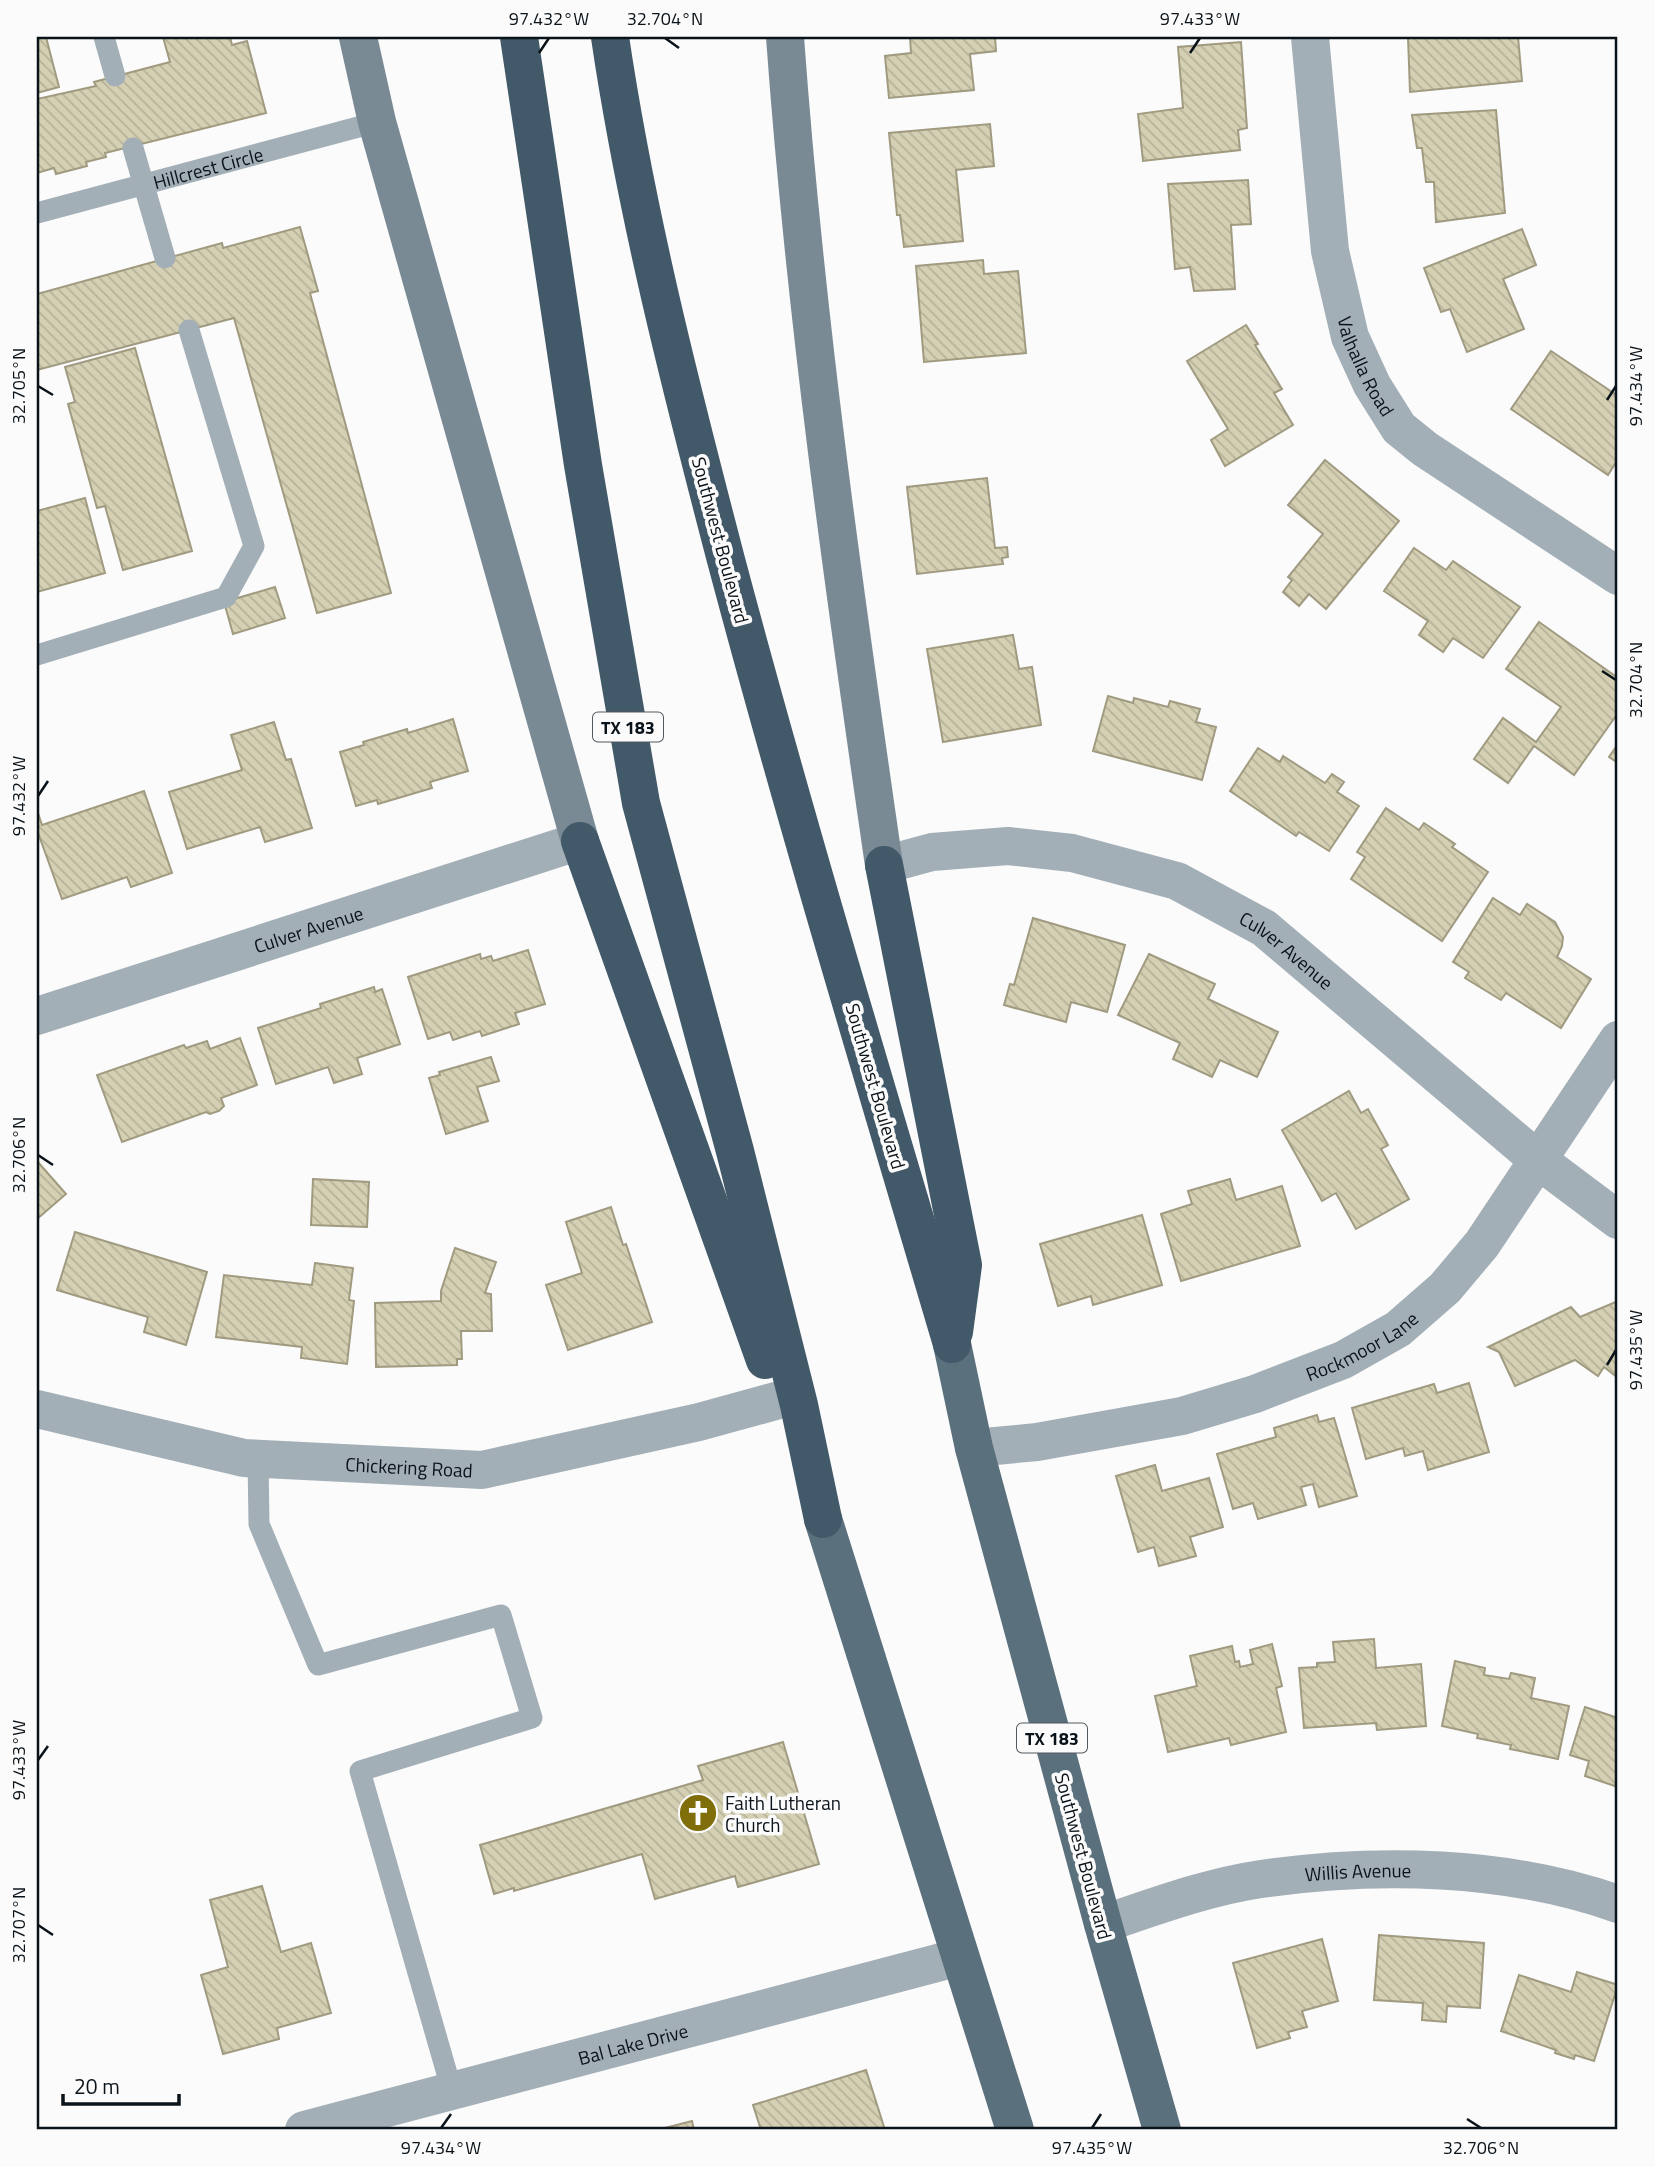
<svg xmlns="http://www.w3.org/2000/svg" width="1655" height="2167" viewBox="0 0 1655 2167" font-family="'Titillium Web',sans-serif">
<style>
.building{fill:url(#building-back-hatch);stroke:#a09b80;stroke-width:2}
.lines{fill:none;stroke-linecap:round;stroke-linejoin:round}
.service{stroke:#a3afb7;stroke-width:21}
.minor{stroke:#a3afb7;stroke-width:38}
.secondary{stroke:#798a95;stroke-width:38}
.primary{stroke:#5b707d;stroke-width:38}
.motorway{stroke:#425969;stroke-width:38}
.ticks{fill:none;stroke:#0a131a;stroke-width:2.5}
.labels{text-anchor:middle;dominant-baseline:central;stroke-width:7;stroke-linejoin:round;paint-order:stroke}
.shield{fill:#fbfbfb;stroke:#52595e;stroke-width:2}
.shield-label{font-size:18px;font-weight:bold;fill:#0a131a}
.street-label{font-size:19px;fill:#0a131a;stroke:#fbfbfb}
.poi-label{font-size:19px;fill:#0a131a;stroke:#fbfbfb;text-anchor:start}
.neatline{fill:none;stroke:#0a131a;stroke-width:2.5}
.ticks-label{font-size:18px;text-anchor:middle;fill:#0a131a}
</style>
<defs>
<pattern id="building-back-hatch" width="6" height="6" patternUnits="userSpaceOnUse" patternTransform="scale(1.75)"><rect width="6" height="6" fill="#d5d0b3"/><path d="M-1 5l2 2M0 0l6 6M5-1l2 2" fill="none" stroke="#b6b299"/></pattern>
</defs>
<rect width="100%" height="100%" fill="#fbfbfb"/>
<g class="building">
<path d="M37,37H46L59,87L37,93Z"/>
<path d="M163,37H230L232,45L247,41L266,113L105,153L106,157L86,162L87,166L56,174L54,168L37,173V99L96,86L94,82L170,62Z"/>
<path d="M910,37H995L996,51L970,54L974,90L889,98L885,56L911,53Z"/>
<path d="M1408,37H1518L1522,81L1410,92Z"/>
<path d="M1241,42L1247,128L1238,130L1240,150L1143,161L1138,114L1183,108L1178,47Z"/>
<path d="M1496,110L1505,213L1436,222L1434,182H1426L1422,148H1417L1412,115Z"/>
<path d="M990,124L994,166L956,170L963,241L904,247L900,215H897L889,133Z"/>
<path d="M1248,180L1251,224L1231,225L1235,289L1194,291L1190,267L1175,269L1168,184Z"/>
<path d="M300,227L318,291L310,293L391,593L317,613L234,318L37,370V294L222,243L223,248Z"/>
<path d="M1522,229L1536,265L1503,279L1524,329L1467,352L1450,309L1441,312L1424,268Z"/>
<path d="M983,260L984,274L1018,271L1026,353L924,362L916,266Z"/>
<path d="M1246,325L1258,344L1255,345L1282,389L1274,393L1293,425L1225,466L1211,440L1228,429L1187,361Z"/>
<path d="M135,348L192,551L123,570L105,506L97,508L68,404L75,402L65,367Z"/>
<path d="M1551,351L1618,396V459L1608,475L1511,409Z"/>
<path d="M1325,460L1399,521L1326,609L1309,594L1299,606L1283,592L1292,580L1288,577L1323,534L1288,505Z"/>
<path d="M987,478L995,548L1007,547L1008,557L1002,558L1003,564L917,574L907,487Z"/>
<path d="M85,498L105,573L37,592V511Z"/>
<path d="M1414,548L1446,570L1453,561L1520,607L1483,658L1453,638L1443,652L1419,635L1428,621L1384,591Z"/>
<path d="M275,587L285,618L233,634L224,602Z"/>
<path d="M1539,622L1618,678V713L1574,775L1534,746L1508,783L1474,759L1503,718L1536,742L1561,707L1506,669Z"/>
<path d="M1013,635L1019,669L1032,667L1041,725L943,742L927,649Z"/>
<path d="M1108,696L1133,703L1134,698L1168,707L1170,701L1200,709L1196,722L1216,727L1202,780L1093,751Z"/>
<path d="M453,719L468,771L430,782L432,788L378,804L377,800L356,806L340,752L364,745L363,742L407,729L408,733Z"/>
<path d="M274,722L286,760L291,759L312,828L265,842L260,827L187,849L169,792L242,770L231,735Z"/>
<path d="M1618,744V763L1609,757Z"/>
<path d="M1258,748L1280,762L1283,756L1325,783L1332,774L1344,782L1337,792L1359,806L1329,851L1299,832L1296,836L1230,791Z"/>
<path d="M144,791L172,873L131,887L127,877L62,899L37,830V810L42,825Z"/>
<path d="M1386,808L1419,830L1424,823L1455,844L1452,847L1488,872L1442,941L1351,879L1365,857L1357,852Z"/>
<path d="M1493,898L1520,915L1527,904L1555,922L1563,937L1562,946L1557,957L1591,979L1561,1028L1506,993L1501,1000L1465,978L1469,972L1453,962Z"/>
<path d="M1033,918L1125,945L1107,1012L1071,1002L1066,1022L1004,1005L1010,984L1014,985Z"/>
<path d="M528,950L545,1004L515,1013L519,1024L482,1036L480,1031L453,1040L450,1032L428,1039L408,977L480,954L481,959L491,956L493,961Z"/>
<path d="M1149,954L1215,984L1208,999L1278,1032L1257,1077L1220,1060L1212,1077L1173,1059L1180,1043L1118,1015Z"/>
<path d="M374,987L375,992L382,989L400,1044L357,1058L362,1074L334,1083L328,1067L276,1084L258,1028L321,1008L320,1004Z"/>
<path d="M240,1038L257,1085L221,1098L224,1106L219,1111L210,1114L206,1112L122,1142L97,1075L184,1045L186,1048L207,1041L210,1049Z"/>
<path d="M491,1057L499,1081L477,1087L488,1121L446,1134L429,1078L440,1075L439,1072Z"/>
<path d="M1349,1091L1361,1113L1368,1109L1388,1145L1381,1149L1409,1199L1356,1229L1336,1193L1322,1201L1282,1130Z"/>
<path d="M37,1161L66,1194L37,1219Z"/>
<path d="M313,1179L369,1182L367,1227L311,1225Z"/>
<path d="M1230,1179L1236,1200L1282,1186L1300,1246L1181,1281L1161,1214L1192,1204L1188,1191Z"/>
<path d="M611,1207L623,1245L626,1244L652,1322L568,1350L546,1285L582,1273L566,1222Z"/>
<path d="M1142,1215L1162,1285L1093,1305L1091,1296L1058,1306L1040,1244Z"/>
<path d="M75,1232L207,1272L186,1345L144,1332L148,1317L57,1290Z"/>
<path d="M455,1248L496,1262L485,1293L491,1294L492,1331H461L462,1359H457V1365L376,1367L375,1303L441,1301V1291Z"/>
<path d="M315,1263L353,1268L349,1300L354,1301L347,1364L301,1358L302,1347L216,1337L224,1275L312,1285Z"/>
<path d="M1618,1301V1378L1604,1367L1598,1376L1575,1360L1515,1386L1499,1352L1488,1347L1571,1307L1580,1317Z"/>
<path d="M1469,1383L1489,1452L1428,1470L1423,1451L1405,1456L1403,1448L1366,1459L1352,1408L1434,1384L1437,1393Z"/>
<path d="M1317,1415L1319,1422L1334,1418L1357,1496L1319,1507L1313,1484L1301,1487L1306,1505L1258,1519L1253,1503L1233,1509L1217,1454L1276,1437L1274,1428Z"/>
<path d="M1155,1465L1162,1491L1209,1478L1223,1527L1190,1537L1196,1556L1159,1566L1154,1547L1138,1552L1116,1476Z"/>
<path d="M1374,1639L1376,1668L1421,1664L1426,1726L1377,1730L1376,1723L1304,1728L1299,1668L1317,1667V1663L1335,1662L1333,1642Z"/>
<path d="M1272,1644L1282,1686L1276,1688L1286,1732L1231,1745L1229,1738L1168,1752L1155,1696L1197,1686L1190,1656L1232,1646L1235,1662L1239,1661L1240,1667L1253,1664L1250,1650Z"/>
<path d="M1455,1661L1485,1668L1484,1675L1509,1679L1511,1673L1535,1678L1531,1698L1569,1706L1558,1759L1510,1749L1511,1745L1477,1738L1478,1734L1442,1726Z"/>
<path d="M1585,1707L1618,1718V1787L1585,1776L1589,1761L1570,1755Z"/>
<path d="M783,1742L819,1864L738,1887L735,1876L655,1899L642,1854L514,1891V1888L494,1894L480,1845L703,1780L698,1766Z"/>
<path d="M262,1886L281,1952L311,1943L331,2013L277,2028L279,2039L223,2054L201,1975L228,1967L210,1900Z"/>
<path d="M1379,1935L1484,1943L1480,2008L1447,2006L1446,2022L1422,2020L1423,2003L1374,2000Z"/>
<path d="M1322,1939L1338,2001L1302,2011L1307,2027L1288,2032L1290,2038L1257,2048L1233,1963Z"/>
<path d="M1577,1972L1618,1985L1594,2061L1575,2055L1574,2059L1555,2053L1556,2050L1501,2031L1519,1975L1571,1992Z"/>
<path d="M866,2070L885,2130H761L753,2105Z"/>
<path d="M692,2121L694,2130H657Z"/>
</g>
<g class="lines">
<g class="service">
<path d="M104,37L115,76"/>
<path d="M133,148L165,258"/>
<path id="s1" d="M37,213L377,122"/>
<path d="M37,655L226,597L254,546L189,330"/>
<path d="M258,1459L259,1524L318,1665L501,1615L532,1718L360,1771L452,2091"/>
</g>
<g class="minor">
<path id="s2" d="M1310,37L1330,251L1350,337L1372,385L1399,428L1425,449L1618,576"/>
<path id="s3" d="M884,865L932,852L1008,846L1072,853L1177,881L1264,928L1538,1160L1618,1220"/>
<path id="s4" d="M37,1016L580,841"/>
<path id="s5" d="M37,1409L244,1458L482,1470L699,1422L779,1400"/>
<path id="s6" d="M974,1448L1037,1442L1182,1416L1255,1394L1343,1360L1398,1329L1445,1288L1482,1244L1618,1040"/>
<path id="s7" d="M1103,1924C1154,1907 1207,1887 1261,1879C1377,1862 1507,1865 1618,1904"/>
<path id="s8" d="M304,2130L960,1957"/>
</g>
<g class="secondary">
<path d="M358,37L377,122L580,841"/>
<path d="M785,37C805,314 844,590 884,865"/>
</g>
<g class="primary">
<path d="M952,1344L974,1448L1103,1924L1162,2130"/>
<path d="M823,1519L1015,2130"/>
</g>
<g class="motorway">
<path d="M519,37L583,465L641,803L735,1151L799,1405L823,1519"/>
<path d="M610,37C636,213 681,388 726,560C796,823 875,1083 952,1344"/>
<path d="M580,841L765,1360"/>
<path d="M884,865L963,1265L954,1332"/>
</g>
</g>
<path class="ticks" d="M665,38L679,48M539,53L549,38M1190,53L1200,38M38,386L53,395M1607,400L1616,386M1602,671L1616,680M38,796L48,781M38,1155L53,1165M1607,1365L1616,1350M38,1760L48,1746M38,1925L53,1935M1467,2119L1481,2128M441,2128L451,2114M1092,2128L1101,2114"/>
<defs>
<g id="church-disc" transform="scale(2.0125)"><circle r="9.5" fill="#7f6e0a" stroke="#fbfbfb"/><path d="M-1.2-6h2.4v3.5h3.3v2.4h-3.3V6h-2.4V-.1h-3.3v-2.4h3.3Z" fill="#fff"/></g>
</defs>
<g fill-rule="evenodd">
<use href="#church-disc" x="698" y="1813"/>
</g>
<g class="labels">
<g class="shield">
<rect x="593" y="712.5" width="70" height="29" rx="5"/>
<rect x="1017" y="1723.5" width="70" height="29" rx="5"/>
</g>
<g class="shield-label">
<text x="628" y="727">TX 183</text>
<text x="1052" y="1738">TX 183</text>
</g>
<g class="street-label">
<text stroke="none"><textPath href="#s1" startOffset="177">Hillcrest Circle</textPath></text>
<text stroke="none"><textPath href="#s2" startOffset="336">Valhalla Road</textPath></text>
<text transform="translate(721 540) rotate(75)">Southwest Boulevard</text>
<text stroke="none"><textPath href="#s4" startOffset="285">Culver Avenue</textPath></text>
<text stroke="none"><textPath href="#s3" startOffset="429">Culver Avenue</textPath></text>
<text transform="translate(876 1086) rotate(74)">Southwest Boulevard</text>
<text stroke="none"><textPath href="#s6" startOffset="404">Rockmoor Lane</textPath></text>
<text stroke="none"><textPath href="#s5" startOffset="378">Chickering Road</textPath></text>
<text transform="translate(1084 1856) rotate(75)">Southwest Boulevard</text>
<text stroke="none"><textPath href="#s7" startOffset="262">Willis Avenue</textPath></text>
<text stroke="none"><textPath href="#s8" startOffset="340">Bal Lake Drive</textPath></text>
</g>
<g class="poi-label">
<text x="725" y="1802">Faith Lutheran<tspan x="725" dy="22">Church</tspan></text>
</g>
</g>
<rect width="1655" height="2167" fill="none" stroke="#fbfbfb" stroke-width="77"/>
<path d="M63 2094v10h116v-10" fill="none" stroke="#0a131a" stroke-width="3.5"/>
<text x="74" y="2094" font-size="21" fill="#0a131a" stroke="#fbfbfb" stroke-width="5" paint-order="stroke">20 m</text>
<rect x="38" y="38" width="1578" height="2090" class="neatline"/>
<g class="ticks-label">
<text x="549" y="25">97.432°W</text>
<text x="665" y="25">32.704°N</text>
<text x="1200" y="25">97.433°W</text>
<text transform="translate(1636 386) rotate(-90)" y="6">97.434°W</text>
<text transform="translate(19 386) rotate(-90)" y="6">32.705°N</text>
<text transform="translate(1636 680) rotate(-90)" y="6">32.704°N</text>
<text transform="translate(19 796) rotate(-90)" y="6">97.432°W</text>
<text transform="translate(19 1155) rotate(-90)" y="6">32.706°N</text>
<text transform="translate(1636 1350) rotate(-90)" y="6">97.435°W</text>
<text transform="translate(19 1760) rotate(-90)" y="6">97.433°W</text>
<text transform="translate(19 1925) rotate(-90)" y="6">32.707°N</text>
<text x="441" y="2154">97.434°W</text>
<text x="1092" y="2154">97.435°W</text>
<text x="1481" y="2154">32.706°N</text>
</g>
</svg>
